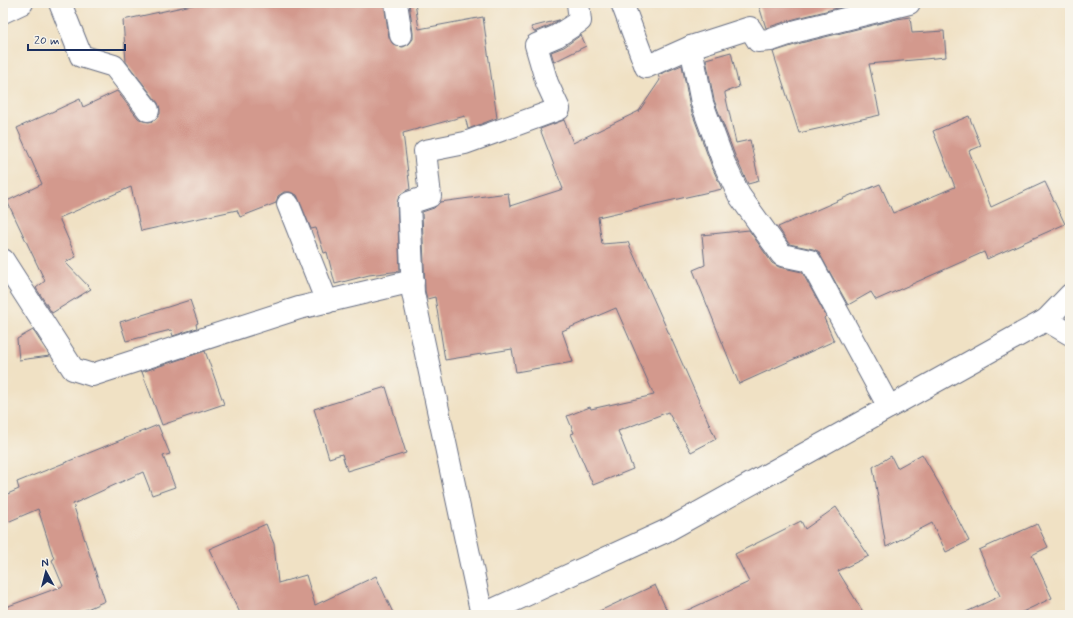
<svg xmlns="http://www.w3.org/2000/svg" width="1073" height="618" viewBox="0 0 1073 618" font-family="Mynerve,sans-serif">
<style>
.building{fill:#d3998d}
.lines{fill:none;stroke-linecap:round;stroke-linejoin:round}
.minor-casing{stroke:#666d82;stroke-width:24}
.minor{stroke:#fff;stroke-width:22}
</style>
<rect width="100%" height="100%" fill="#f7f3e8"/>
<filter id="ink" filterUnits="userSpaceOnUse"><feTurbulence type="fractalNoise" baseFrequency=".025" numOctaves="2"/><feDisplacementMap in="SourceGraphic" scale="8" xChannelSelector="R" yChannelSelector="G"/><feConvolveMatrix kernelMatrix="1 2 1 2 8 2 1 2 1" color-interpolation-filters="sRGB"/></filter>
<filter id="wash" filterUnits="userSpaceOnUse"><feTurbulence type="fractalNoise" baseFrequency=".012" numOctaves="4" result="noise"/><feDisplacementMap in="SourceGraphic" scale="16" xChannelSelector="R" yChannelSelector="G"/><feGaussianBlur stdDeviation="0.9" result="paint"/><feColorMatrix in="noise" values="0 0 0 0 0 0 0 0 0 0 0 0 0 0 0 0 0 1.4 0 .05"/><feComposite in="paint" operator="in"/></filter>
<g filter="url(#wash)">
<rect width="100%" height="100%" fill="#f0e1c4"/>
<g id="blocks">
<g class="building">
<path d="M201,3H384L389,37L392,43L396,46L403,47L409,44L413,39V33L409,3H415L419,29L483,17L497,118L468,129L465,116L403,133L410,189L405,191L399,196L397,203L400,271L369,275L335,284L327,252L324,253L316,228L311,229L297,195L290,192H284L278,196L276,203L240,217L237,210L141,231L131,187L59,218L76,257L65,262L91,289L52,313L36,288L45,281L7,201L42,184L17,128L80,99L83,107L117,91L138,118L143,121L149,122L155,120L160,114V109L158,103L126,62L123,20Z"/>
<path d="M758,3H857L794,19L766,28Z"/>
<path d="M910,17L912,33L944,31L946,57L869,64L880,115L799,133L773,52L801,43L897,19Z"/>
<path d="M559,20L551,25L534,32L531,27Z"/>
<path d="M581,35L586,46L554,62L551,52L564,47Z"/>
<path d="M731,52L739,87L725,92V94L736,143L750,140L759,181L748,184L736,158L714,100L706,59Z"/>
<path d="M682,65L690,107L712,167L722,189L598,217L602,244L628,242L716,439L691,452L668,412L618,431L633,469L593,485L571,434L574,433L567,416L590,407L591,409L654,395L616,308L562,331L573,362L516,372L512,349L445,360L435,297L427,299L425,291L422,212L434,208L440,202L508,193L510,206L563,189L540,129L564,120L573,143L639,111L660,80L658,75Z"/>
<path d="M969,116L981,146L969,151L991,207L1045,182L1065,224L987,259L984,252L876,300L871,292L848,305L818,251L813,249L789,244L778,227L853,194V195L880,184L893,213L955,187L933,131Z"/>
<path d="M749,230L772,263L779,267L802,272L826,316L824,318L834,341L739,384L693,270L705,265L702,235Z"/>
<path d="M190,300L198,323L196,324L197,328L173,336L171,330L126,341L120,322Z"/>
<path d="M33,330L50,356L19,360L17,339Z"/>
<path d="M205,351L224,404L162,425L142,372Z"/>
<path d="M386,387L406,453L347,471L342,454L329,458L314,409Z"/>
<path d="M158,425L170,454L163,456L175,487L152,495L143,472L73,504L105,601L74,615H3V608L63,586L52,560L54,559L38,509L3,524V496L19,489L17,482Z"/>
<path d="M922,454L944,492L969,541L946,552L932,523L886,547L873,467L891,456L897,468Z"/>
<path d="M836,507L869,556L838,571L865,615H677L749,582L735,554L801,521L805,529Z"/>
<path d="M266,524L274,544L278,583L306,575L315,605L376,576L394,615H241L209,549Z"/>
<path d="M1037,524L1048,547L1032,555L1052,598L1016,615H960L1000,596L979,550Z"/>
<path d="M655,585L669,615H591Z"/>
</g>
</g>
</g>
<g filter="url(#ink)">
<use href="#blocks" fill-opacity="0" stroke="#666d82" stroke-width="1"/>
<g class="lines">
<g class="minor-casing">
<g id="minor">
<path d="M60,3L81,56L114,66L148,110"/>
<path d="M396,3L401,35"/>
<path d="M622,3L646,67L691,47L702,103L724,163L739,195L782,255L810,261L889,407"/>
<path d="M3,12L22,3"/>
<path d="M691,47L750,28L758,41L771,40L797,31L909,3"/>
<path d="M288,204L327,302"/>
<path d="M3,260L73,369L92,375L299,308L413,281"/>
<path d="M1046,320L1070,334"/>
<path d="M482,615L413,293L409,203L430,196L425,151L465,143L559,109L547,83L536,45L557,36L580,21L578,3"/>
<path d="M482,615L666,531L1046,320L1070,295"/>
</g>
</g>
<use href="#minor" class="minor"/>
</g>
</g>
<rect width="1073" height="618" fill="none" stroke="#f7f3e8" stroke-width="16"/>
<g transform="translate(46 572) rotate(353)" stroke="#f7f3e8" stroke-width="3" paint-order="stroke">
<path d="M0-3L7 15L0 10L-7 15Z" fill="#1b2f5e"/>
<text y="-6" font-size="11" font-weight="bold" text-anchor="middle" fill="#1b2f5e">N</text>
</g>
<path d="M28 44v6h97v-6" fill="none" stroke="#1b2f5e" stroke-width="2"/>
<text x="34" y="44" font-size="12" fill="#1b2f5e" stroke="#f7f3e8" stroke-width="3" paint-order="stroke">20 m</text>
</svg>
